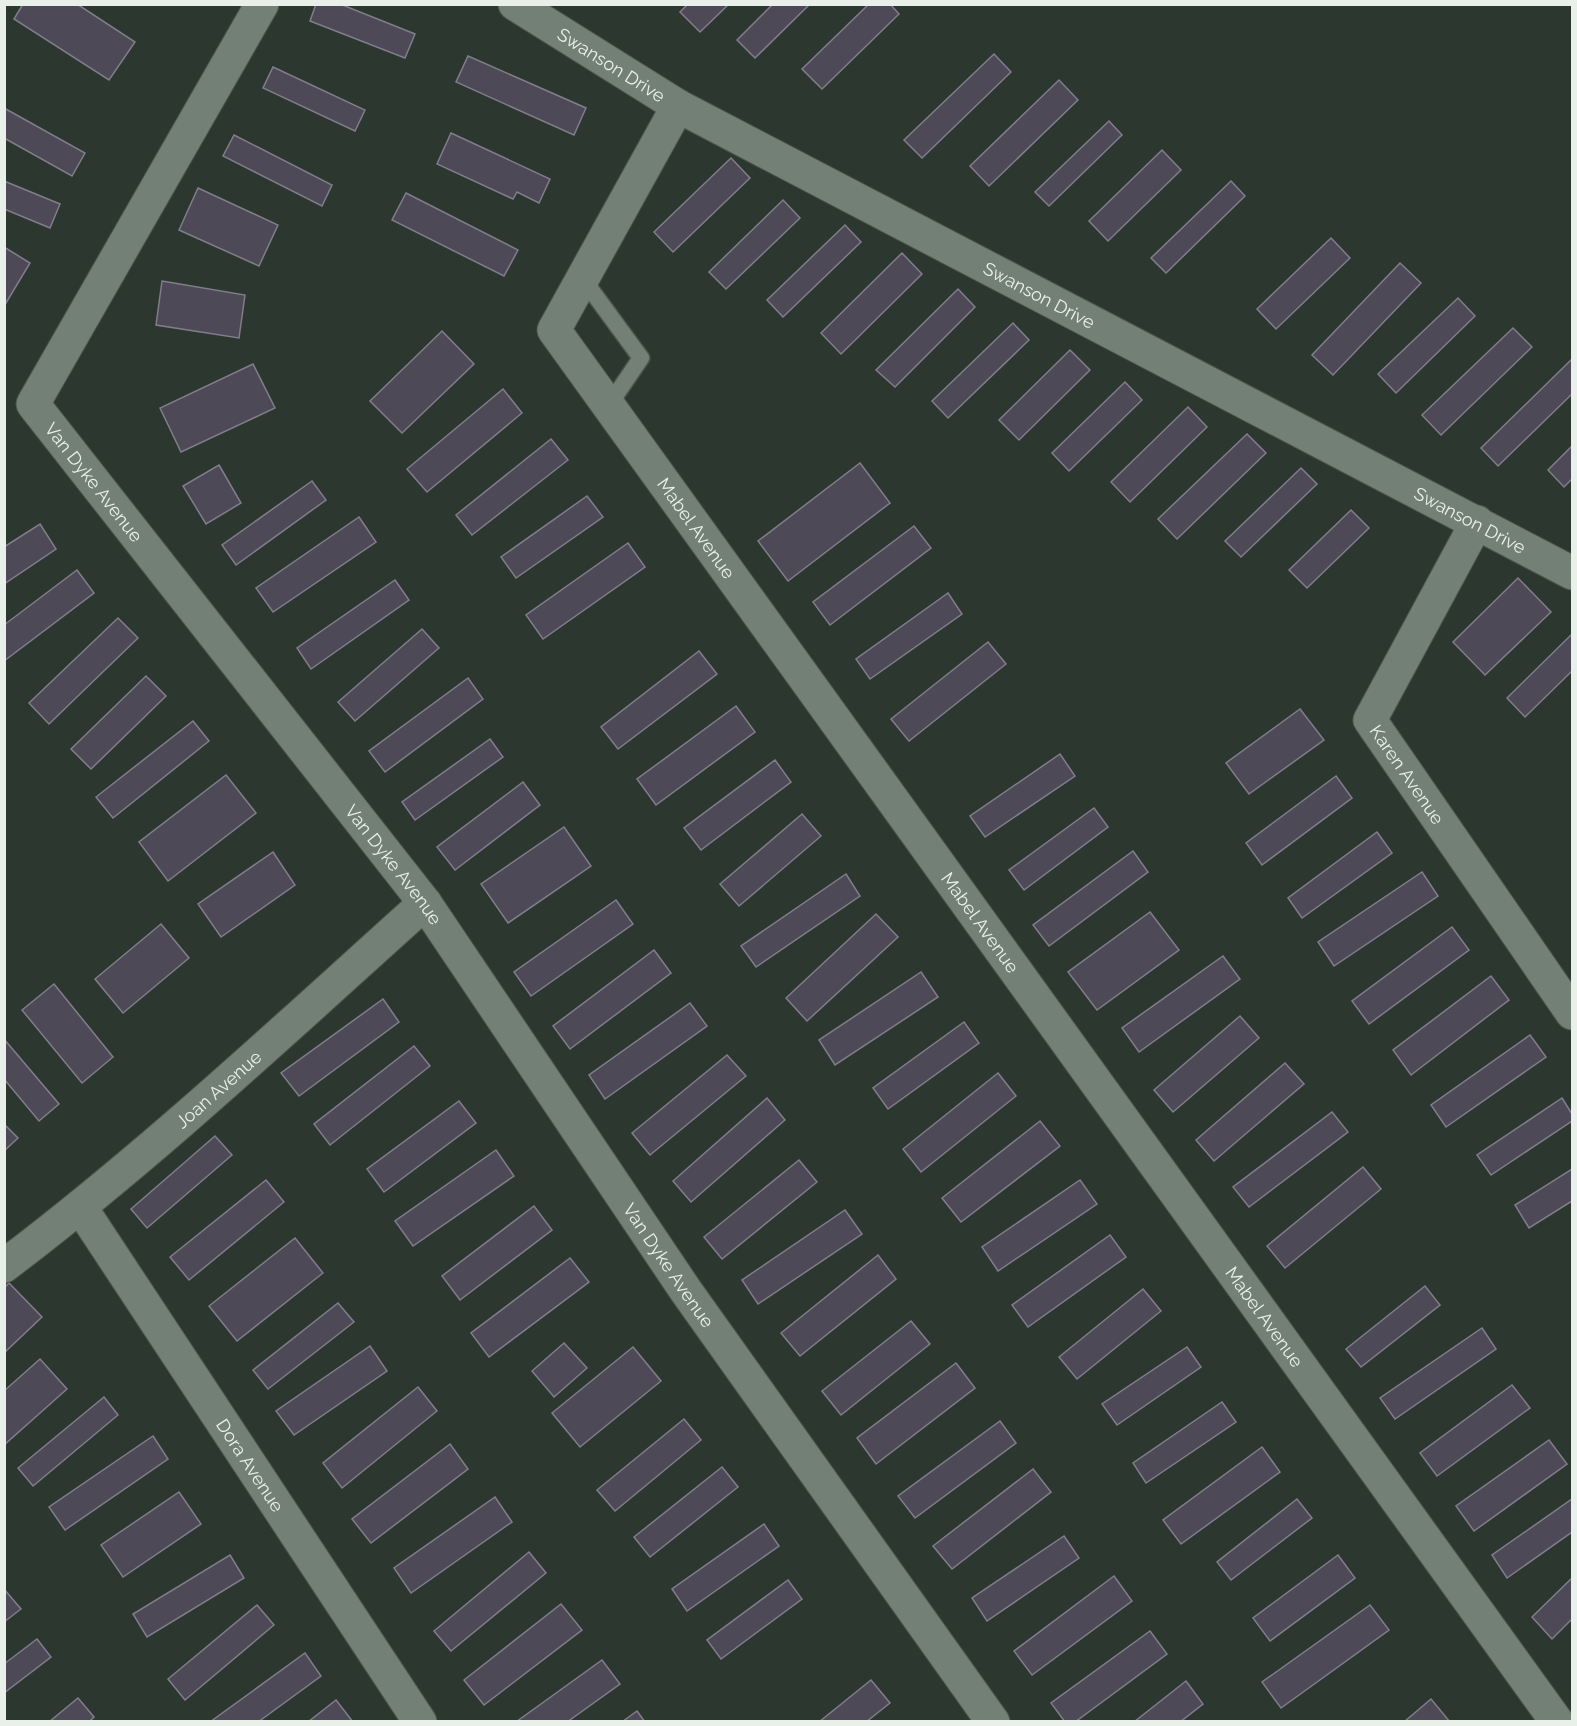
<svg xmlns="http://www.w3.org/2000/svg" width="1577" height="1726" viewBox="0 0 1577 1726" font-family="Raleway,sans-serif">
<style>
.building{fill:#4d4956;stroke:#817d8b;stroke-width:1.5}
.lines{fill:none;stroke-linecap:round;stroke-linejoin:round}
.lane-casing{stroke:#4b554e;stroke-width:19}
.street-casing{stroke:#4b554e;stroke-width:35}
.lane{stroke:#738075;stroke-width:16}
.street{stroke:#738075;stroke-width:33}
.labels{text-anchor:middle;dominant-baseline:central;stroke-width:4.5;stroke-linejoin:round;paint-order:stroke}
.street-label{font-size:18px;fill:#e9f0ea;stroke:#2c382f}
</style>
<rect width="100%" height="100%" fill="#2c382f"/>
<g class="building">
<path d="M23,4H77L135,42L109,80L14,19Z"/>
<path d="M316,4H340L415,34L405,58L310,21Z"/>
<path d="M688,4H729L700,32L680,12Z"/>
<path d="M773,4H810L755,58L737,40Z"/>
<path d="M869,4H890L899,14L822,89L802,69Z"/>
<path d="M994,54L1011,72L922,158L904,140Z"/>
<path d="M468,56L586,108L574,135L456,82Z"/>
<path d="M273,67L365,110L355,131L263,88Z"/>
<path d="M1059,80L1078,100L989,186L970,166Z"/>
<path d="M4,108L85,153L72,176L4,138Z"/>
<path d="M1109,121L1122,135L1049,206L1035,192Z"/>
<path d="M451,133L550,179L539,203L517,192L513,199L437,164Z"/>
<path d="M234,135L332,185L322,206L223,156Z"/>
<path d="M1162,150L1181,170L1108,241L1089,221Z"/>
<path d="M731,158L750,178L673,252L654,232Z"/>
<path d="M4,181L60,204L50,228L4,209Z"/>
<path d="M1231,181L1245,196L1166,273L1151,258Z"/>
<path d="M198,188L278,225L259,266L179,230Z"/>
<path d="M406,193L518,250L504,276L392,220Z"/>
<path d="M783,200L800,218L726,289L709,272Z"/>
<path d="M845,225L861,242L783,317L767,300Z"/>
<path d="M1331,238L1350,258L1276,329L1257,309Z"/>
<path d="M4,247L30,263L6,303L4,302Z"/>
<path d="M902,253L922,274L841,354L821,333Z"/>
<path d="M1400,263L1421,283L1333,375L1312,355Z"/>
<path d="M162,281L245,295L239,338L156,325Z"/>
<path d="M958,289L975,307L895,387L876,370Z"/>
<path d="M1458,298L1475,316L1396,393L1378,374Z"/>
<path d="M1013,323L1029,340L948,418L932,401Z"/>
<path d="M1513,328L1532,347L1441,435L1422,415Z"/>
<path d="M442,331L474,364L402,433L370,401Z"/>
<path d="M1070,350L1090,370L1019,440L999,420Z"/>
<path d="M1572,359V394L1498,466L1481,448Z"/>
<path d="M253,364L275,408L181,452L160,408Z"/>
<path d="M1125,382L1142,400L1069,471L1052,453Z"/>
<path d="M503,389L522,413L427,492L407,469Z"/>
<path d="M1188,407L1207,427L1130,502L1111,482Z"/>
<path d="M1247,434L1266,453L1177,539L1158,519Z"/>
<path d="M551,439L568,460L472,535L456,515Z"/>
<path d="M1572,446V479L1564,487L1548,470Z"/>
<path d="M860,463L890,503L788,581L758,541Z"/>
<path d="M219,465L241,503L206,524L183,486Z"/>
<path d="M1301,468L1317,484L1241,557L1225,541Z"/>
<path d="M312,481L326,500L236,565L222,545Z"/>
<path d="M587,496L603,517L516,578L501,557Z"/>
<path d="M1351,510L1369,528L1307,588L1289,570Z"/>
<path d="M359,517L376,542L273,612L256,588Z"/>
<path d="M40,524L56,549L4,584V547Z"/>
<path d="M914,526L931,548L830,625L813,602Z"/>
<path d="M628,543L645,567L543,639L526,615Z"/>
<path d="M77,570L94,593L4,661V625Z"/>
<path d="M1518,578L1551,612L1485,675L1453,642Z"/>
<path d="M395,580L409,600L311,669L297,648Z"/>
<path d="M948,593L962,614L870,679L856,659Z"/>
<path d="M118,618L138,638L49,724L29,703Z"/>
<path d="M422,629L439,648L355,721L338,702Z"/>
<path d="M1572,634V671L1525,717L1507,698Z"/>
<path d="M988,642L1006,664L909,741L891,719Z"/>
<path d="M699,651L717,674L618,749L601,727Z"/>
<path d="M146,676L166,696L91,769L71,749Z"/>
<path d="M468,678L483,699L385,772L369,751Z"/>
<path d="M736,706L755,732L656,805L637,779Z"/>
<path d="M1300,709L1324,740L1249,794L1226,763Z"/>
<path d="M193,721L209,741L113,818L96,797Z"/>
<path d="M490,739L503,757L415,820L402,802Z"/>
<path d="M1060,754L1075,776L985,837L970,816Z"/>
<path d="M775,760L791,782L701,850L684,828Z"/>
<path d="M226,775L256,813L168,881L139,842Z"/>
<path d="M1336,776L1352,798L1262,865L1246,843Z"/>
<path d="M523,782L540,805L455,870L437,847Z"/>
<path d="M1094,808L1108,827L1024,890L1009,870Z"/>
<path d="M802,814L821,836L739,906L720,884Z"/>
<path d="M564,827L591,866L508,923L481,884Z"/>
<path d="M1377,832L1392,853L1302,918L1288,898Z"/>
<path d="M1133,851L1148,872L1049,946L1033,925Z"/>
<path d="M273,852L295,885L221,937L198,904Z"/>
<path d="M1422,872L1438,896L1334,966L1318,942Z"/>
<path d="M846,874L860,896L756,967L741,946Z"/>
<path d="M616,900L633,924L531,996L514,972Z"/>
<path d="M1150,912L1179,950L1097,1010L1068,972Z"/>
<path d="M876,914L898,937L807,1021L786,998Z"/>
<path d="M161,924L189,958L123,1013L95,979Z"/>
<path d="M1452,927L1469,950L1369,1024L1352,1001Z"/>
<path d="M654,950L671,973L570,1049L553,1026Z"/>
<path d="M1223,956L1240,979L1139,1052L1122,1028Z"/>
<path d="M921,972L938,997L835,1065L819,1040Z"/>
<path d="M1491,976L1509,1000L1411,1075L1393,1050Z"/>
<path d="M54,984L113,1057L82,1083L22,1010Z"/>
<path d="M383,999L399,1022L299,1096L281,1073Z"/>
<path d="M690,1003L707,1026L605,1099L589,1075Z"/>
<path d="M1240,1016L1259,1038L1173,1112L1154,1090Z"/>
<path d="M964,1022L979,1043L888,1109L873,1088Z"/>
<path d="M1530,1035L1546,1057L1446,1127L1431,1105Z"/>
<path d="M4,1039L59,1104L39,1121L4,1079Z"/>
<path d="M414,1046L430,1066L330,1145L314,1124Z"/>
<path d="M727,1055L746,1076L650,1155L632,1133Z"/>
<path d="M1285,1063L1304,1084L1214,1161L1196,1140Z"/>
<path d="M998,1073L1016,1096L921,1172L903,1149Z"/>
<path d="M767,1098L785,1120L691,1202L673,1181Z"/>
<path d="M1562,1098L1572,1114V1121L1491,1175L1477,1155Z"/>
<path d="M459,1101L476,1123L384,1192L367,1169Z"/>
<path d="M1332,1112L1348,1132L1249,1207L1233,1187Z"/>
<path d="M1040,1121L1060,1146L961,1222L942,1198Z"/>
<path d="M4,1124L18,1138L4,1151Z"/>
<path d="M215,1136L232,1155L147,1228L131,1209Z"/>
<path d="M496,1150L514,1176L413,1246L395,1221Z"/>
<path d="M799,1160L817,1182L722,1259L704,1237Z"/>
<path d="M1363,1167L1381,1189L1285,1268L1267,1246Z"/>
<path d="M1572,1169V1201L1529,1228L1515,1205Z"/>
<path d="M266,1180L284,1202L189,1280L170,1257Z"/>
<path d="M1080,1180L1097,1204L998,1271L982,1247Z"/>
<path d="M534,1206L552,1230L460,1300L442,1276Z"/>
<path d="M845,1210L862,1234L758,1304L742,1280Z"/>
<path d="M1110,1235L1126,1257L1028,1327L1012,1305Z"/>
<path d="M295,1238L323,1273L237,1341L209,1306Z"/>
<path d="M878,1255L896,1279L800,1356L781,1333Z"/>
<path d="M570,1258L589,1282L489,1357L471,1333Z"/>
<path d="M9,1283L42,1317L4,1353V1288Z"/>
<path d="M1425,1286L1440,1305L1361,1367L1346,1349Z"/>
<path d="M1143,1289L1161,1311L1077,1379L1059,1357Z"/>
<path d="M338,1303L354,1322L268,1389L253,1370Z"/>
<path d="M911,1321L930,1344L841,1415L822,1391Z"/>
<path d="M1482,1328L1496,1349L1395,1419L1380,1398Z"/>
<path d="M564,1343L587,1368L554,1397L532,1371Z"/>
<path d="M370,1346L387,1371L294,1435L276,1411Z"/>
<path d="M633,1347L661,1381L580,1447L552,1413Z"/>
<path d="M1187,1347L1201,1367L1117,1425L1102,1404Z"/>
<path d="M40,1359L67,1389L4,1445V1391Z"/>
<path d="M956,1363L975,1388L876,1464L857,1438Z"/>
<path d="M1512,1385L1530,1408L1437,1476L1420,1453Z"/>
<path d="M418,1387L437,1411L342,1488L323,1463Z"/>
<path d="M104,1397L118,1415L33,1486L18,1468Z"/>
<path d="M1222,1402L1236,1422L1146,1483L1133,1463Z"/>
<path d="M684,1419L701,1440L615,1511L597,1490Z"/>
<path d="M1000,1421L1016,1443L915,1518L898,1496Z"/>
<path d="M153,1436L168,1459L65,1530L49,1507Z"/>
<path d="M1549,1440L1567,1464L1474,1531L1456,1506Z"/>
<path d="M450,1444L468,1469L371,1543L352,1519Z"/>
<path d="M1262,1447L1280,1472L1181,1544L1163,1520Z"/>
<path d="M722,1467L738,1487L650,1557L634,1537Z"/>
<path d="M1033,1469L1051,1492L952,1569L933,1546Z"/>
<path d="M179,1492L201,1524L123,1577L101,1545Z"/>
<path d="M495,1497L512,1522L411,1593L394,1568Z"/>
<path d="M1297,1499L1312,1518L1231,1580L1217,1562Z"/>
<path d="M1572,1499V1532L1507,1578L1492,1555Z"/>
<path d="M764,1524L779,1546L687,1611L672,1589Z"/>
<path d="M1064,1536L1079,1558L987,1621L972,1598Z"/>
<path d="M529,1552L546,1573L451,1651L434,1631Z"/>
<path d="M230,1555L244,1578L147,1637L133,1614Z"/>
<path d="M1338,1555L1355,1578L1270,1641L1253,1618Z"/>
<path d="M1114,1576L1132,1601L1032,1675L1014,1651Z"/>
<path d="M1572,1578V1619L1552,1639L1532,1617Z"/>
<path d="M788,1580L802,1599L721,1659L707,1640Z"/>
<path d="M4,1589L21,1609L4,1622Z"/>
<path d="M561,1604L582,1630L484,1705L464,1680Z"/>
<path d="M257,1605L274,1625L185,1700L168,1679Z"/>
<path d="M1370,1605L1389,1630L1281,1708L1262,1682Z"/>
<path d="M1150,1631L1167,1654L1075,1722H1065L1051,1703Z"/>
<path d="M37,1639L51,1657L4,1693V1664Z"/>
<path d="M305,1653L321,1676L258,1722H210Z"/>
<path d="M602,1660L620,1684L567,1722H516Z"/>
<path d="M871,1680L890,1703L866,1722H819Z"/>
<path d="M1186,1681L1203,1704L1180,1722H1134Z"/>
<path d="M78,1698L94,1717L89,1722H49Z"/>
<path d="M1431,1699L1450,1722H1404Z"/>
<path d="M336,1700L353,1722H308Z"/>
<path d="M637,1711L645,1722H622Z"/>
</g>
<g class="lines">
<g class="lane-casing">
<path id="lane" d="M583,279L641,358L609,405"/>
</g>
<g class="street-casing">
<g id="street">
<path id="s1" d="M262,4L33,404L425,903L686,1291L993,1722"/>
<path id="s2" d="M515,4L678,106L1572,573"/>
<path id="s3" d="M678,106L554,330L1557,1722"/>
<path id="s4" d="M1477,522L1370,720L1572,1013"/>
<path id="s5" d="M81,1208L420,1722"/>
<path id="s6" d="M4,1266C152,1154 287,1027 425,903"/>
</g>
</g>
<use href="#lane" class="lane"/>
<use href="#street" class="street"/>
</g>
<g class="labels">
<g class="street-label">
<text stroke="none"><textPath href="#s2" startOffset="114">Swanson Drive</textPath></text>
<text stroke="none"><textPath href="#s2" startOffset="600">Swanson Drive</textPath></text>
<text stroke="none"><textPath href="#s1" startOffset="560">Van Dyke Avenue</textPath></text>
<text stroke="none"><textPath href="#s2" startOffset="1086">Swanson Drive</textPath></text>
<text stroke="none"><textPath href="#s3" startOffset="500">Mabel Avenue</textPath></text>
<text stroke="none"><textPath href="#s4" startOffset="291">Karen Avenue</textPath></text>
<text stroke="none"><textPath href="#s1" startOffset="1046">Van Dyke Avenue</textPath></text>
<text stroke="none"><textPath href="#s3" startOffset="986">Mabel Avenue</textPath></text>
<text stroke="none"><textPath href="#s6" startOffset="278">Joan Avenue</textPath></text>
<text stroke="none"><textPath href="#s1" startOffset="1532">Van Dyke Avenue</textPath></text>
<text stroke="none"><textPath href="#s3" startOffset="1472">Mabel Avenue</textPath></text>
<text stroke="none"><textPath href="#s5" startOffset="308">Dora Avenue</textPath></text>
</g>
</g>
<rect width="1577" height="1726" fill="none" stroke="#e9f0ea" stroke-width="12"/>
</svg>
